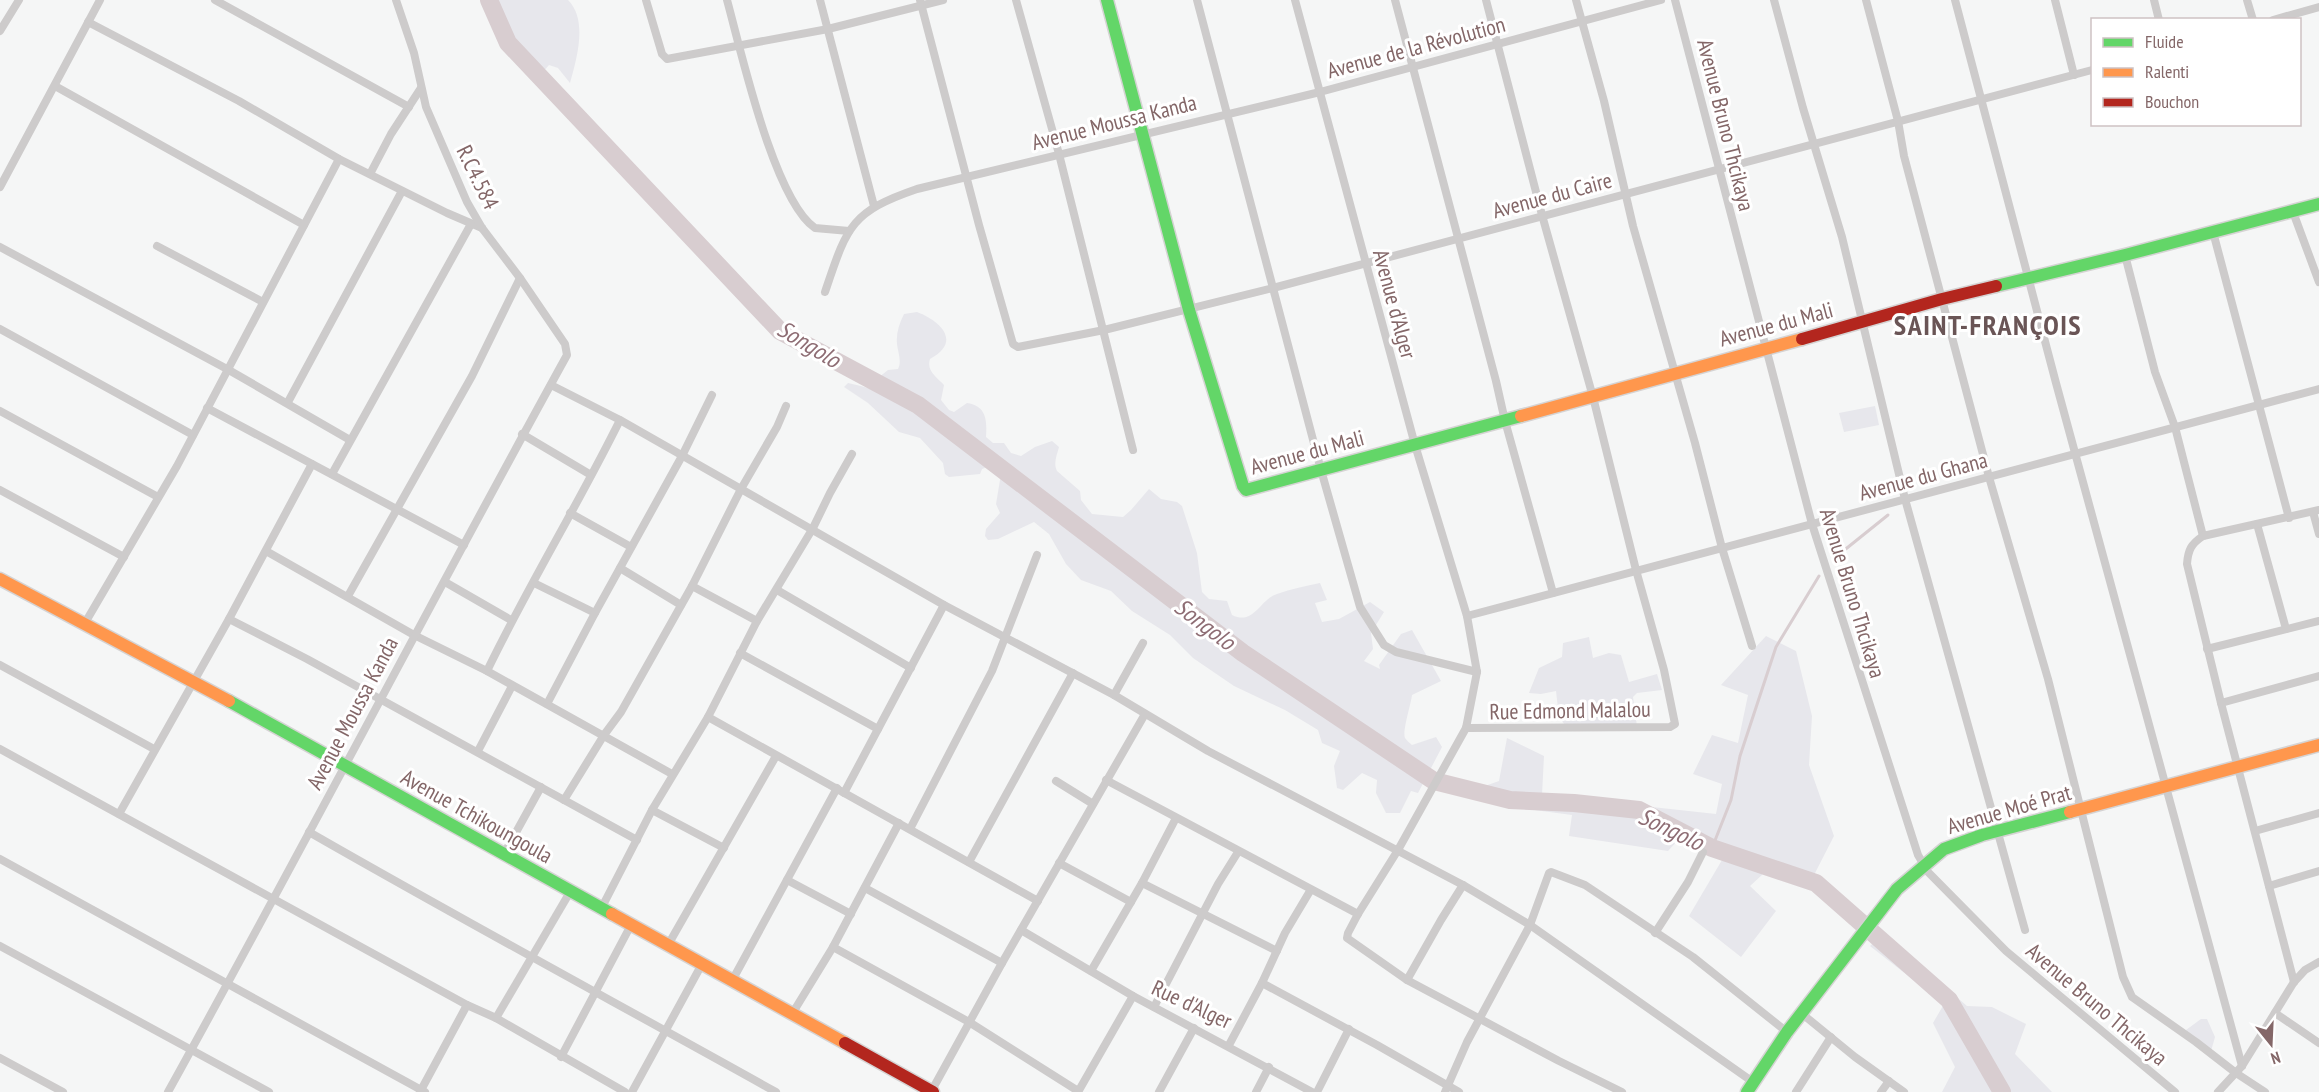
<svg xmlns="http://www.w3.org/2000/svg" width="2319" height="1092" viewBox="0 0 2319 1092" font-family="'PT Sans Narrow',sans-serif">
<style>
.green{fill:#e7e7ec}
.lines{fill:none;stroke-linecap:round;stroke-linejoin:round}
.stream{stroke:#d8cdd0;stroke-width:3}
.river{stroke:#d8cdd0;stroke-width:18}
.fast-casing{stroke:#d5d3d3;stroke-width:15}
.slow-casing{stroke:#d5d3d3;stroke-width:15}
.jam-casing{stroke:#d5d3d3;stroke-width:15}
.street{stroke:#cdcbcb;stroke-width:8}
.fast{stroke:#63d668;stroke-width:12}
.slow{stroke:#ff974d;stroke-width:12}
.jam{stroke:#b3261e;stroke-width:12}
.labels{text-anchor:middle;dominant-baseline:central;stroke-width:6;stroke-linejoin:round;paint-order:stroke}
.street-label{font-size:22px;fill:#846768;stroke:#fff}
.water-label{font-size:24px;font-style:italic;fill:#8e6d74;stroke:#fff}
.district-label{font-size:28px;font-weight:bold;letter-spacing:1.5px;fill:#6a5556;stroke:#fff}
</style>
<rect width="100%" height="100%" fill="#f5f6f6"/>
<g class="green">
<path d="M494,0H568C588,20 577,58 570,83L558,68L549,65L542,73L511,42Z"/>
<path d="M917,312C941,321 962,342 930,359C926,371 937,377 944,385L941,400L949,410L954,412L967,403C987,406 987,421 986,437L993,443H1004L1011,453L1021,456L1035,447L1052,441L1059,447C1057,455 1053,463 1057,471L1080,491L1081,500L1092,514L1123,517L1131,510L1149,489L1161,499L1177,502L1182,506L1197,553L1202,592L1209,599L1227,601L1232,615C1254,626 1260,599 1277,594C1291,589 1306,586 1320,583L1327,600L1315,603L1322,622L1339,619L1370,602L1384,612L1371,633L1373,649L1364,661L1380,669L1379,665L1401,634L1412,630L1441,681L1412,695C1411,704 1402,732 1405,738C1407,741 1410,743 1412,745L1436,737L1442,747L1418,793L1411,791L1400,813H1386L1376,793L1377,780L1362,773L1343,790L1337,788L1334,766L1340,751L1322,743L1318,730L1285,710L1234,686L1193,658L1170,635L1132,611L1111,591L1081,580L1066,564L1049,534L1034,522L998,539L988,540L985,536L986,529L1000,513L996,504L1001,474L998,470L987,467L982,469L980,474L949,477L945,474L943,463L920,438L899,432L868,403L844,387L848,383C876,389 911,402 934,420C939,424 942,430 947,434C959,446 974,455 991,461L1088,540L1109,553L1175,609L1198,623L1214,639L1228,647L1243,662L1274,678L1311,702L1309,692L1293,680L1283,677L1207,623L1165,591L1149,574L1110,549L1098,537L978,449L925,406L900,390L873,382L888,370L898,369C902,361 898,353 897,344C896,334 899,324 904,314Z"/>
<path d="M1875,406L1879,425L1844,432L1839,413Z"/>
<path d="M1766,636L1796,651L1812,716L1809,765L1834,836L1814,875L1775,863L1750,886L1776,911L1741,957L1689,916L1722,860L1679,839L1668,851L1569,836L1572,815L1527,809L1448,789L1452,782L1482,787L1499,781L1507,738L1544,756L1542,795L1716,814L1722,784L1693,774L1712,735L1738,743L1748,695L1721,685Z"/>
<path d="M1589,637L1593,658L1609,653L1621,655L1629,682L1657,674L1662,690L1637,693L1633,697L1637,726L1565,725L1559,717L1556,691L1541,694L1529,693L1539,668L1562,657L1563,643Z"/>
<path d="M1883,934L1967,1006L1992,1007L2026,1024L2015,1054L2052,1092H1942L1955,1067L1933,1023L1944,1004L1870,946Z"/>
<path d="M2201,1019H2207L2215,1037L2211,1051L2188,1034L2186,1030Z"/>
</g>
<g class="lines">
<g class="stream">
<path d="M1837,556L1888,515"/>
<path d="M1712,848L1731,800L1740,756L1776,647L1819,576"/>
</g>
<path class="river" d="M489,0L508,43L780,331L918,405L1243,653L1434,781L1510,800L1574,803L1639,810L1712,848L1816,883L1949,1000L2002,1092"/>
<g class="fast-casing">
<g id="fast">
<path d="M1107,0L1189,310L1243,486L1246,490L1521,416"/>
<path d="M1996,286L2125,255L2319,204"/>
<path d="M229,701L612,914"/>
<path d="M1747,1092L1787,1032L1897,889L1944,849L1982,835L2070,812"/>
</g>
</g>
<g class="slow-casing">
<g id="slow">
<path d="M1521,416L1802,339"/>
<path d="M0,579L229,701"/>
<path d="M2070,812L2319,745"/>
<path d="M612,914L845,1043"/>
</g>
</g>
<g class="jam-casing">
<g id="jam">
<path d="M1802,339L1942,299L1996,286"/>
<path d="M845,1043L933,1092"/>
</g>
</g>
<g class="street">
<path d="M215,0L409,107"/>
<path d="M646,0L662,54L667,59L828,29L943,0"/>
<path d="M727,0C741,51 774,200 815,228L849,231"/>
<path d="M820,0L874,206"/>
<path d="M920,0L979,225L1013,344L1018,347L1104,330L1273,288L2092,70"/>
<path d="M1016,0L1059,154L1133,450"/>
<path d="M1197,0L1321,470L1360,607L1384,645L1396,652L1477,672"/>
<path d="M1295,0L1415,445L1467,616L1477,672L1466,728L1398,850L1358,914L1348,933L1347,938L1407,980L1559,1061L1622,1092"/>
<path d="M1395,0L1496,381L1505,421L1553,593"/>
<path d="M1576,0L1604,101L1633,226L1695,443L1722,548L1752,646"/>
<path d="M1675,0L1812,524L1918,855L1928,872L2006,951L2175,1092"/>
<path d="M1774,0L1803,108L1842,237L1905,499L2025,930"/>
<path d="M1866,0L1898,121L1904,156L1989,477L2048,679L2123,977L2132,997L2196,1042L2236,1073L2265,1092"/>
<path d="M1955,0L2056,383L2242,1066"/>
<path d="M2055,0L2074,75"/>
<path d="M2154,0L2159,20"/>
<path d="M2247,0L2253,20"/>
<path d="M2273,20L2319,7"/>
<path d="M88,22L239,101L339,159L447,213L482,228"/>
<path d="M0,31L19,0"/>
<path d="M55,86L304,225"/>
<path d="M370,174L391,134L421,88"/>
<path d="M0,187L100,0"/>
<path d="M2293,212L2319,282"/>
<path d="M2213,232L2289,518"/>
<path d="M157,246L263,302"/>
<path d="M0,247L227,369L350,440"/>
<path d="M2125,255L2155,372L2175,427L2203,536"/>
<path d="M825,292C847,227 850,212 917,189L1320,92L1661,0"/>
<path d="M0,329L193,435"/>
<path d="M551,385L620,420L944,605L1114,695L1208,751L1463,885L1530,925L1753,1082"/>
<path d="M288,402L402,191"/>
<path d="M207,408L464,545"/>
<path d="M0,411L158,497"/>
<path d="M522,434L591,475"/>
<path d="M332,474L471,224"/>
<path d="M0,490L124,557"/>
<path d="M2313,512L2319,534"/>
<path d="M570,513L631,547"/>
<path d="M2257,524L2286,629"/>
<path d="M266,551L414,635L487,671L672,774"/>
<path d="M620,568L681,605"/>
<path d="M445,582L511,620"/>
<path d="M534,583L595,613"/>
<path d="M692,586L757,621"/>
<path d="M777,590L911,668"/>
<path d="M348,596L472,376L520,278"/>
<path d="M1467,616L2319,389"/>
<path d="M229,619L307,659L637,840"/>
<path d="M85,623L177,466L339,159"/>
<path d="M2207,649L2319,621"/>
<path d="M740,653L878,729"/>
<path d="M0,665L154,749"/>
<path d="M487,671C528,586 578,505 620,420"/>
<path d="M1114,695L1143,643"/>
<path d="M2221,703L2319,676"/>
<path d="M547,704L595,613L682,456L712,395"/>
<path d="M708,717L1038,901"/>
<path d="M1466,728L1670,727L1675,724L1664,670L1636,570L1593,397L1542,215L1486,0"/>
<path d="M0,749L467,1005L496,1018L625,1092"/>
<path d="M478,751L512,686"/>
<path d="M1106,780L1358,914"/>
<path d="M1056,781L1093,804"/>
<path d="M844,793L944,605"/>
<path d="M564,800L604,735L621,712L692,586L741,489L777,427L786,406"/>
<path d="M652,810L724,848"/>
<path d="M119,814L229,619L312,464"/>
<path d="M910,829L992,671L1037,555"/>
<path d="M2255,831L2319,813"/>
<path d="M309,832C464,921 620,1005 776,1092"/>
<path d="M504,854L541,787"/>
<path d="M0,859L425,1092"/>
<path d="M969,862L1073,673"/>
<path d="M1059,863L1131,902"/>
<path d="M787,880L851,914"/>
<path d="M1142,883L1277,951"/>
<path d="M2269,886L2319,871"/>
<path d="M865,888L1002,963"/>
<path d="M601,909L652,810L708,717L757,621L813,528L830,493L852,454"/>
<path d="M1021,930L1133,996L1312,1092"/>
<path d="M1655,933L1688,882L1703,852"/>
<path d="M668,945L776,756"/>
<path d="M0,946L269,1092"/>
<path d="M833,947L969,1022L1078,1091"/>
<path d="M1091,971L1142,883L1176,818"/>
<path d="M733,979L837,788"/>
<path d="M1407,980L1441,920L1463,885"/>
<path d="M2294,982L2221,703L2187,564C2188,550 2191,544 2203,536L2319,510"/>
<path d="M1262,983L1377,1045L1459,1092"/>
<path d="M1154,1007L1218,884L1238,852"/>
<path d="M1801,1013L1855,1057L1904,1092"/>
<path d="M2275,1013L2319,1043"/>
<path d="M792,1014L833,947L899,823"/>
<path d="M496,1018L570,892"/>
<path d="M1229,1045L1262,983L1285,933L1310,891"/>
<path d="M561,1057L631,925"/>
<path d="M0,1058L63,1092"/>
<path d="M168,1092C303,848 432,600 567,355L565,344L520,278L482,228L467,202L426,107L414,53L396,0"/>
<path d="M420,1092L467,1005"/>
<path d="M632,1092L702,964"/>
<path d="M931,1092L1002,963L1145,714"/>
<path d="M1078,1092L1133,996"/>
<path d="M1159,1092L1194,1028"/>
<path d="M1256,1092L1269,1067"/>
<path d="M1317,1092L1349,1029"/>
<path d="M1445,1092L1467,1042L1530,925L1549,873L1551,872L1585,885L1693,957L1787,1032"/>
<path d="M1796,1092L1831,1037"/>
<path d="M1881,1092L1889,1081"/>
<path d="M2218,1092L2242,1066L2294,982L2305,970L2319,962"/>
</g>
<use href="#fast" class="fast"/>
<use href="#slow" class="slow"/>
<use href="#jam" class="jam"/>
</g>
<g class="labels">
<g class="street-label">
<text transform="translate(1416 47) rotate(-15)">Avenue de la Révolution</text>
<text transform="translate(1114 122) rotate(-14)">Avenue Moussa Kanda</text>
<text transform="translate(1726 125) rotate(76)">Avenue Bruno Thcikaya</text>
<text transform="translate(478 177) rotate(64)">R.C4.584</text>
<text transform="translate(1552 195) rotate(-15)">Avenue du Caire</text>
<text transform="translate(1395 304) rotate(75)">Avenue d'Alger</text>
<text transform="translate(1776 324) rotate(-15)">Avenue du Mali</text>
<text transform="translate(1307 452) rotate(-15)">Avenue du Mali</text>
<text transform="translate(1923 476) rotate(-15)">Avenue du Ghana</text>
<text transform="translate(1853 593) rotate(73)">Avenue Bruno Thcikaya</text>
<text transform="translate(1570 710) rotate(-1)">Rue Edmond Malalou</text>
<text transform="translate(352 713) rotate(-62)">Avenue Moussa Kanda</text>
<text transform="translate(2009 809) rotate(-16)">Avenue Moé Prat</text>
<text transform="translate(477 816) rotate(29)">Avenue Tchikoungoula</text>
<text transform="translate(1192 1004) rotate(25)">Rue d'Alger</text>
<text transform="translate(2097 1004) rotate(40)">Avenue Bruno Thcikaya</text>
</g>
<g class="water-label">
<text transform="translate(809 344) rotate(31)">Songolo</text>
<text transform="translate(1205 624) rotate(37)">Songolo</text>
<text transform="translate(1671 829) rotate(25)">Songolo</text>
</g>
<g class="district-label">
<text x="1988" y="324">SAINT-FRANÇOIS</text>
</g>
</g>
<rect x="2091" y="18" width="210" height="108" fill="#ffffff" stroke="#cec2c3" stroke-width="1.5"/>
<rect x="2103" y="38" width="30" height="9" fill="#63d668" stroke="#cec2c3" stroke-width="1.5"/>
<text x="2145" y="48" font-size="18" fill="#846768">Fluide</text>
<rect x="2103" y="68" width="30" height="9" fill="#ff974d" stroke="#cec2c3" stroke-width="1.5"/>
<text x="2145" y="78" font-size="18" fill="#846768">Ralenti</text>
<rect x="2103" y="98" width="30" height="9" fill="#b3261e" stroke="#cec2c3" stroke-width="1.5"/>
<text x="2145" y="108" font-size="18" fill="#846768">Bouchon</text>
<g transform="translate(2271 1044) rotate(162)" stroke="#ffffff" stroke-width="4.5" paint-order="stroke">
<path d="M0-4.5L10 22L0 15L-10 22Z" fill="#846768"/>
<text y="-9" font-size="16" font-weight="bold" text-anchor="middle" fill="#846768">N</text>
</g>
</svg>
